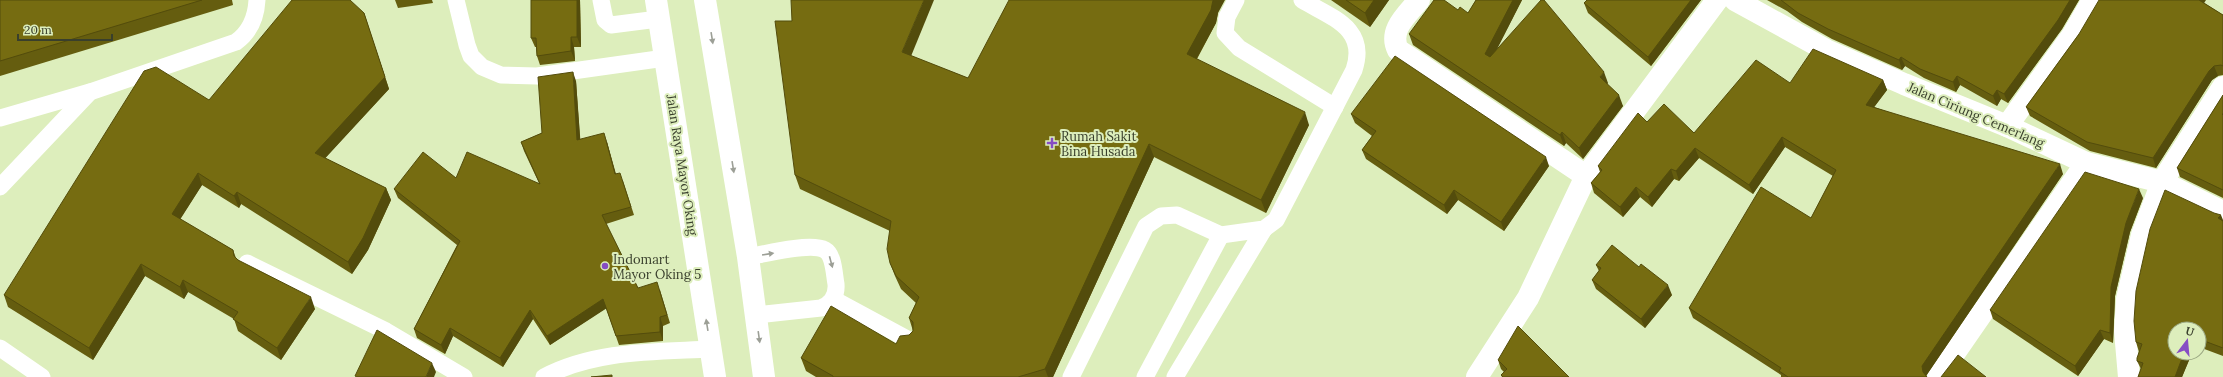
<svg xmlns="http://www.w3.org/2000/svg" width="2223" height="377" viewBox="0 0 2223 377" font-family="Lora,serif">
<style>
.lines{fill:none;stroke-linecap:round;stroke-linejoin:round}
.service{stroke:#fff;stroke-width:17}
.minor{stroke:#fff;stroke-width:22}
.primary{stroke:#fff;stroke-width:22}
.wall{fill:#655d0f}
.shaded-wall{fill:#534c0c}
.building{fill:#766c11;stroke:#534c0c}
.oneway{fill:#9c9f96}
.poi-dot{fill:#864dc4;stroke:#ddeebc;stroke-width:1.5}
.labels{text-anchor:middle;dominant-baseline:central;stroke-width:4;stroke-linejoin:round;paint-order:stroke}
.street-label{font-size:13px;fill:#393f2c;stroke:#ddeebc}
.poi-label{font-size:13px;fill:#393f2c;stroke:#ddeebc;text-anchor:start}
</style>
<rect width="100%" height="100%" fill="#ddeebc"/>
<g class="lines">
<g class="service">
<path d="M456,0L467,45L471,56L482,67L501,75L537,76L665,58"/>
<path d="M601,0L605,20L611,25L658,19"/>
<path d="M1236,0L1227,17L1225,33L1239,48L1335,107"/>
<path d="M0,118L90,92"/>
<path d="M0,187L90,92L236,42C250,32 256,18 257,0"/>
<path d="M748,257C764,254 811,242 825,250C834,255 834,274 836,284C837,296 831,304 821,308L756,315"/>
<path d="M247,263L386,331L464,377"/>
<path d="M833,299L909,340"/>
<path d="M0,348L42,377"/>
<path d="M544,377C595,350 655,352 711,349"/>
<path d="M1071,377L1146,226L1161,216L1177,215L1221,235L1264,229L1276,220L1354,70C1368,28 1332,18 1302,0"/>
<path d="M1145,377L1221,235"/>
<path d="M1175,377L1264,229"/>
</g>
<g class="minor">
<path d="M1419,0C1407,15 1388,30 1398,50L1586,176"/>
<path d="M1735,0L1826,50L1904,84L2007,126L2086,163L2162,182L2223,212"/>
<path d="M2007,126L2072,36L2093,0"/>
<path d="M1477,377L1528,298L1586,176L1717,0"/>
<path d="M1938,377L2086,163"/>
<path d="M2129,377L2125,331L2127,299L2142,235L2162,182L2223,87"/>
</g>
<g class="primary">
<path d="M656,0L715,377"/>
<path d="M705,0L748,257L764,377"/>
</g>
</g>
<g class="wall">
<path d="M0,0H232L233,5L0,76Z"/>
<path d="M395,0H432L433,3L398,8Z"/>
<path d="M531,0H580L581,47H574L575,61L540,65L537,56L536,47H535L531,38Z"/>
<path d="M1331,0H1389L1370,27Z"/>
<path d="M1476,0H1522L1496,50L1608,83L1607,84L1623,106L1583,159L1566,143L1564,146L1413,45L1409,34L1458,10L1468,13Z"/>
<path d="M1587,0H1701L1651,66L1588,13L1584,3Z"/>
<path d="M1767,0H2079L2062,29L2008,103L2001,99L1997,106L1960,85L1956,92L1924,78L1905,66L1902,70L1832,39L1802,22L1787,11Z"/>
<path d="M2204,3L2223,15V75L2218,76L2212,80L2156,168L2090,151L2030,116L2026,107L2079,34Z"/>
<path d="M364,13L389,89L325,158L386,188L391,200L368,250L352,274L241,204L239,208L202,185L180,219L233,250L236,258L238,260L315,309L281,360L238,331L234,319L188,292L184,299L145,276L93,360L8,307L4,295L209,100Z"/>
<path d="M1218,13L1216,23L1197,59L1309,125L1266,213L1154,157L1053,377H816L806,371L801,358L896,344L909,335L913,331L909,318L916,303L901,289L895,276L890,263V231L800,189L795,175L792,21L911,56L968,78Z"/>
<path d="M1883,80L1887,90L1874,107L2063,174L1926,376L1927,377H1781V375L1693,318L1689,308L1811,218L1833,176L1785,147L1753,194L1699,158L1679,181L1674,179L1652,207L1640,197L1623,217L1594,193L1591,183L1600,172L1598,166L1647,122L1694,133L1790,83Z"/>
<path d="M576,81L580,139L607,142L616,174L623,181L634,215L606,224L638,288L660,290L670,323L663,326V341L619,345L606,308L550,345L533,319L503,367L453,336L445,354L417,338L414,329L457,245L398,198L394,189L456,178L539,183L524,151L521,142L542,133Z"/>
<path d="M2223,95V198L2180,177L2177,168Z"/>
<path d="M1351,114L1549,166L1504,231L1458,200L1447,214L1366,159L1362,150L1372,136L1355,123Z"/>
<path d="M2143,198L2130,232L2115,296L2113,343L2104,339L2078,376L1993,319L1990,310Z"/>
<path d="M2223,220V356L2199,347V329H2175L2192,353L2182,377H2138L2141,369L2137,361L2139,352L2136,342Z"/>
<path d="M1596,265L1672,295L1645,328L1596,289L1592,280L1599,271Z"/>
<path d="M1498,360L1569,377H1502L1501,375L1504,372L1501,369Z"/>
</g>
<g class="shaded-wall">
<path d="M577,0H580L581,47L577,37Z"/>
<path d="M924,0H934L907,66L902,52Z"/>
<path d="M1213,0H1225L1218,13L1216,23L1192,67L1187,54Z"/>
<path d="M1374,0H1389L1370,27L1365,13Z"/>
<path d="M1513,0H1522L1489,65L1485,54Z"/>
<path d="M1691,0H1701L1651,66L1648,57Z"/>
<path d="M2070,0H2079L2062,29L2008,103L2004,94Z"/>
<path d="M2198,0H2206L2201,8Z"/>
<path d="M364,13L389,89L319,165L315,153Z"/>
<path d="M571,37L574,47L575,61L571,51Z"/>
<path d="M1901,57L1905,66L1902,70L1899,60Z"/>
<path d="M2214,66L2218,76L2212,80L2156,168L2153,158L2209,71Z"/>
<path d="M573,72L576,81L581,149L577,140Z"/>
<path d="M1604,72L1608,83L1604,88L1600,77Z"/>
<path d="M1957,76L1960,85L1956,92L1953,82Z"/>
<path d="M1883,80L1887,90L1869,114L1866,105Z"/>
<path d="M1997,90L2001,99L1997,106L1993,96Z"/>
<path d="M1619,95L1623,106L1583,159L1579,148Z"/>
<path d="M1305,112L1309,125L1266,213L1261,200Z"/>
<path d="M1562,132L1566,143L1564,146L1560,135Z"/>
<path d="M604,133L607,142L618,183L615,174Z"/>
<path d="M1782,137L1785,147L1753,194L1749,185Z"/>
<path d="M1149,144L1154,157L1053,377H1048L1045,369Z"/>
<path d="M1695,148L1699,158L1679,181L1676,171Z"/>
<path d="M1546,157L1549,166L1504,231L1501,222Z"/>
<path d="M2060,164L2063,174L1926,376L1923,372L1922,366Z"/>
<path d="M1671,169L1674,179L1652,207L1648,197Z"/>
<path d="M198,173L202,185L176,226L172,214Z"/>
<path d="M1636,187L1640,197L1623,217L1620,207Z"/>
<path d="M386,188L391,200L368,250L352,274L348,262Z"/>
<path d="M2139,189L2143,198L2130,232L2115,296L2113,343L2110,333L2111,287L2126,223Z"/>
<path d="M1454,190L1458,200L1447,214L1444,205Z"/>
<path d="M237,192L241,204L239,208L234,196Z"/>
<path d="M2221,215L2223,220V227L2218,218Z"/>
<path d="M141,264L145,276L93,360L89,348Z"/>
<path d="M183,280L188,292L184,299L180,287Z"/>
<path d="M1668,285L1672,295L1645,328L1641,319Z"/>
<path d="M311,297L315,309L281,360L277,348Z"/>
<path d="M603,299L607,308L550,345L547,336Z"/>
<path d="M530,310L533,319L503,367L500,358Z"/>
<path d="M660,317L663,326V341L660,332Z"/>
<path d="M450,328L453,336L445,354L441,345Z"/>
<path d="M2100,330L2104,339L2078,376L2075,366Z"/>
<path d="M2184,353H2192L2182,377H2175Z"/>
<path d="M432,363L436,372L434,377H426Z"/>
</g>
<g class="building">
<path d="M0,0H202L0,61Z"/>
<path d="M292,0H350L364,13L385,77L315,153L386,188L363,238L348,262L237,192L234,196L198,173L172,214L233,250L234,256L238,260L311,297L277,348L233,319L238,312L183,280L180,287L141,264L89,348L4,295L144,71L156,67L209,100Z"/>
<path d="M531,0H577V37H571V51L537,56L536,38H531Z"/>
<path d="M791,0H924L902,52L968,78L1009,0H1213L1211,10L1187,54L1305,112L1261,200L1149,144L1045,369L1018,377H833V376L801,358L831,306L896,344L900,336L909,335L913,331V322L909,318L919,297L896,276L890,263L887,249L891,221L795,175L775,21H792Z"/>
<path d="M1346,0H1374L1365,13Z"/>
<path d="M1434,0H1444L1458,10L1460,7L1468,13L1476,0H1513L1485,54L1490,57L1541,0H1544L1604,72L1600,77L1619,95L1579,148L1562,132L1560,135L1409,34Z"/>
<path d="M1587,0H1691L1648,57L1584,3Z"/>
<path d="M1781,0H2070L2058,20L2004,94L1997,90L1993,96L1957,76L1953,82L1920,69L1901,57L1899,60L1828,29L1798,13Z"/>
<path d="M2099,0H2199L2223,15V66L2221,65L2214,66L2209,71L2153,158L2087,142L2026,107L2079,34Z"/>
<path d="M1813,49L1883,80L1866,105L2060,164L1922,366L1923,372L1927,377H1788L1779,371L1781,368L1689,308L1761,187L1811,218L1836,170L1782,137L1749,185L1695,148L1676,171L1671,169L1648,197L1636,187L1620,207L1591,183L1602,170L1598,166L1638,113L1647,122L1664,104L1694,133L1756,60L1790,83Z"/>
<path d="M1395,56L1546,157L1501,222L1454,190L1444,205L1362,150L1376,131L1351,114Z"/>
<path d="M573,72L577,140L604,133L615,174L620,173L631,207L602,215L638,288L657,282L667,315L660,317V332L616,336L603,299L547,336L530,310L500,358L450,328L441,345L414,329L460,241L394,189L423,152L456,178L467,152L540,184L521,142L542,133L538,77Z"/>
<path d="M2223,95V114H2222L2223,115V190L2177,168Z"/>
<path d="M2085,172L2139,189L2126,223L2111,287L2110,333L2100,330L2075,366L1990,310Z"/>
<path d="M2165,190L2214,213L2221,215L2218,218L2223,221V348L2199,339V329H2175V353H2184L2175,377H2138L2143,363L2137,361V358L2142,344L2136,342L2134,321L2136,291L2150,229Z"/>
<path d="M1612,245L1639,267L1641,264L1668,285L1641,319L1592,280L1601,268L1596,265Z"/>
<path d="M1518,326L1569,377H1503L1501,375L1507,369L1498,360Z"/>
<path d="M377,330L432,363L426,377H357L355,376Z"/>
<path d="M1958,355L1986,377H1941Z"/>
<path d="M612,375V377H591Z"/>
</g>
<defs><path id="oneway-solid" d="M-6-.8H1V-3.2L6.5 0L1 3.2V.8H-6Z"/></defs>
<g class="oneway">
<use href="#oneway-solid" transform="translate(712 38) rotate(81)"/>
<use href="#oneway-solid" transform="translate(733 167) rotate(81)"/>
<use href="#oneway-solid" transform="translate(768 254) rotate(-9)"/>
<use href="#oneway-solid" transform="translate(831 262) rotate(75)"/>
<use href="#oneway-solid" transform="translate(707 325) rotate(-99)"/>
<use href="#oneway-solid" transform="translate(759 337) rotate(82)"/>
</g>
<g class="poi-dot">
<path d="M1050 137h4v4h4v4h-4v4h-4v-4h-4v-4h4z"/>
<circle cx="605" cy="266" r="4"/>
</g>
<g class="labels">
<g class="street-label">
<text transform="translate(1976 115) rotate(23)">Jalan Ciriung Cemerlang</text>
<text transform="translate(682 165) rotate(81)">Jalan Raya Mayor Oking</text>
</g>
<g class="poi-label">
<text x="1061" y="136">Rumah Sakit<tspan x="1061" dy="15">Bina Husada</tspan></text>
<text x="613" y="259">Indomart<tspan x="613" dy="15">Mayor Oking 5</tspan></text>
</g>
</g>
<g transform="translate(2187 341) rotate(16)"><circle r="19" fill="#ddeebc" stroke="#9ba882"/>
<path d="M0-3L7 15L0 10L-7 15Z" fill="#864dc4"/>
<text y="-6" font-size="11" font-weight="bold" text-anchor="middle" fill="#393f2c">U</text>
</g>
<path d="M18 34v6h94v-6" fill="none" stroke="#393f2c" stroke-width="2"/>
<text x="24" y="34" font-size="12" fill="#393f2c" stroke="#ddeebc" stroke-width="3" paint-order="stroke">20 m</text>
</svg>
